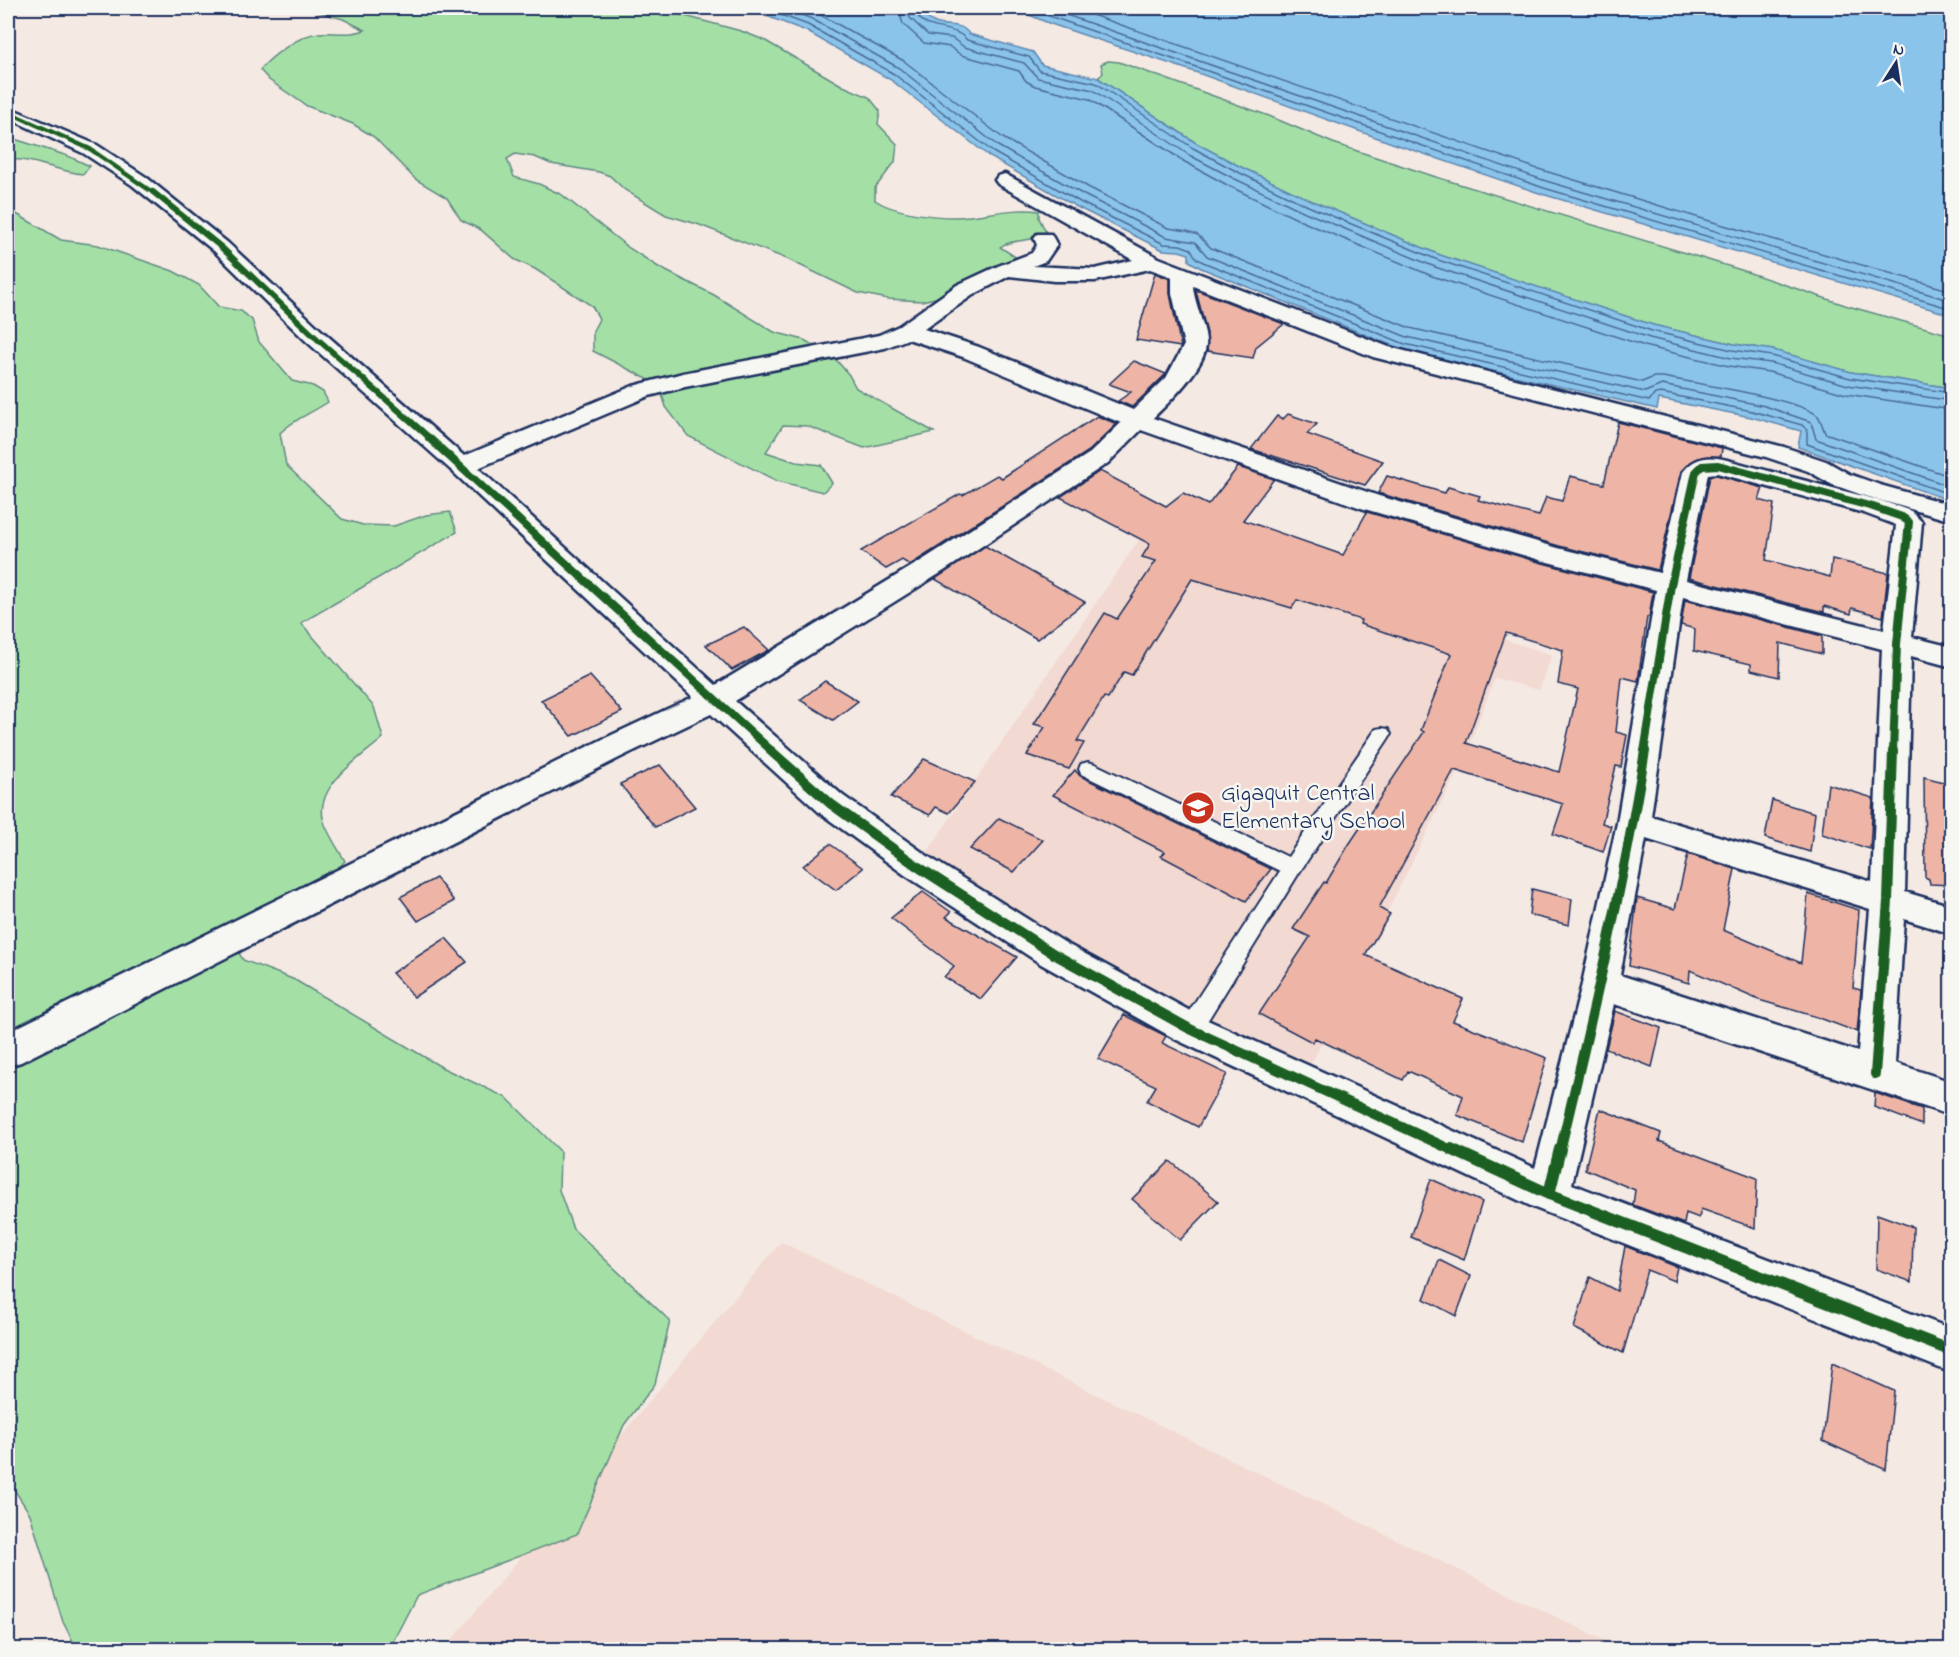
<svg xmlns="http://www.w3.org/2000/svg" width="1959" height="1657" viewBox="0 0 1959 1657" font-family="'Indie Flower',sans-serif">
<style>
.built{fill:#f2d9d1}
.green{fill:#a4e0a6;stroke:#608882;stroke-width:1.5}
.water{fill:#8bc4ea;stroke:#5e88b2;stroke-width:1.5}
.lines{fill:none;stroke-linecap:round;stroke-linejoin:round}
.shore{stroke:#486b96;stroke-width:1.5}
.building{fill:#eeb5a6;stroke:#1b2f5e;stroke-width:1.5;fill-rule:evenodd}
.service-casing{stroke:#1b2f5e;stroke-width:4}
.minor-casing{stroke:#1b2f5e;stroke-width:5}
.service{fill:#f6f6f2;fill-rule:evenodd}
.minor{fill:#f6f6f2;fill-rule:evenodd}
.cycleway-far4-casing{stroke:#f6f6f2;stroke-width:7}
.cycleway-far3-casing{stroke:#f6f6f2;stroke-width:8}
.cycleway-far2-casing{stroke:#f6f6f2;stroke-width:10}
.cycleway-far1-casing{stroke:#f6f6f2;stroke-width:14}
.cycleway-casing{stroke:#f6f6f2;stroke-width:16}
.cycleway-far4{stroke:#1b5e20;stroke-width:4.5}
.cycleway-far3{stroke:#1b5e20;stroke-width:6}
.cycleway-far2{stroke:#1b5e20;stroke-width:8}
.cycleway-far1{stroke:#1b5e20;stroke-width:10}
.cycleway{stroke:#1b5e20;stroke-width:12}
.labels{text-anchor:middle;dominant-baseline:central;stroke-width:5;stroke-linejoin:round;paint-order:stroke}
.poi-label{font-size:24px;fill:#1b2f5e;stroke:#f6f6f2;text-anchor:start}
</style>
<rect width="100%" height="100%" fill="#f4e9e3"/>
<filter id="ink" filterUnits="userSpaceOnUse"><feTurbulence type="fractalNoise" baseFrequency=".0167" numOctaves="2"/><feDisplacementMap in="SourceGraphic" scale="12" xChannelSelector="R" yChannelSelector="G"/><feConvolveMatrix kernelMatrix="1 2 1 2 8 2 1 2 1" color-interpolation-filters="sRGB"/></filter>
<g filter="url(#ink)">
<g class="built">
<path d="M1149,525L1552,655L1539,690L1495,678L1465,756L1308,1070L1193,1019L1058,944L926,854Z"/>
<path d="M781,1242L1622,1649L444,1650Z"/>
</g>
<g class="green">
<path d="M316,8H655L741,31L764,40L843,86L869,97L880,111L878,124L897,144L895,162L875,188V200C894,213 933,217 956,217C985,216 1011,207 1039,211V218L1047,234C1030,243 1012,238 1000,247L1017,258L975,281L935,298L922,301L888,299L858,293L787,259L697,224L666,215L625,190L610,176L599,172L551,164L535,157L515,154L507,159L514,177L539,184L562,195L629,248L660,268L714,295L774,332L804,340L833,356L849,375L856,388L934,432L864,448L807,426L783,425L766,452L796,462L821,465L832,483L823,492L777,481L688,436L666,407L659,385L593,351V331L599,319L592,306L535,269L514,259L481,230L461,220L447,198L415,179L374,137L353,124L307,106L269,80L260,70C271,56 301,34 319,33C336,32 349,36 365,30L343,19L315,11Z"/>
<path d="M1108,61L1119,62L1269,116L1333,143L1436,177L1741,270L1848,306L1951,335V388L1851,372L1773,350L1734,344L1653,325L1440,255L1310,200L1239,166L1196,143L1098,78L1103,73L1101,64Z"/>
<path d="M8,137L68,156L90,166L83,174C58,172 31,157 8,160Z"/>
<path d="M8,209L61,240L98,245L173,271L199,285L219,307L241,311L252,320L259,342L292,381L313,386L323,392L328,402C312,413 294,419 280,433L286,465L342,519L363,525L394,526L426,515L450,512L457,532L301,623L374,707L383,738C361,758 316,784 323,818C325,830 339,850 345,861L328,879L226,929L243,960L295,980L443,1068L507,1098L560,1151L559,1190L573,1229L670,1321L655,1384L624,1425L577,1534L417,1595L389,1649H77L63,1622L30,1514L8,1480Z"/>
</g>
<g class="water">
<path d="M745,8H918C922,12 927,19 933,22C945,29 960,20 969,34L1033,52L1042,65L1098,78L1196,143L1239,166L1310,200L1440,255L1653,325L1734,344L1773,350L1851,372L1951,388V501L1798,447L1801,431L1751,417L1659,399L1657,409L1403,350L1201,268L1189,261V254L1179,251L1163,250L1077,207L990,157L891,80L806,31Z"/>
<path d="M1012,8H1951V315L1542,194L1392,143L1195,72L1051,24Z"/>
</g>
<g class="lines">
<g class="shore">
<path d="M762,8L808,25L894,74L993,152L1080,202L1164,244L1180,245L1191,249L1196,258L1203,262L1405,344L1649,401L1655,394L1661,393L1752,411L1802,425L1807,430V444L1952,495"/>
<path d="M783,8L812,19L899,68L998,146L1084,195L1166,237L1195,242L1207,256L1407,337L1645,392L1662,385L1765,406L1811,422L1816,439L1952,487"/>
<path d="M808,8L904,61L1003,138L1088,187L1168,228L1187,231L1198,235L1211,248L1410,328L1642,382L1654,377H1663C1692,383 1800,399 1818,416C1821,420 1823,428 1825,433L1952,477"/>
<path d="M898,8L903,24L924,43L950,47L961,55L1019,71L1026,81L1035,86L1089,99L1185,162L1229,186L1301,221L1432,276L1648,347L1729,366L1769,372L1846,394L1952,410"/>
<path d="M907,8L910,18L928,35L952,38L964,47L1024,63L1038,78L1093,90L1189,155L1233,178L1305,212L1435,267L1650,338L1731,358L1771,363L1848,385L1952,401"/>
<path d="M914,8C923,36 952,22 967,40L1029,57L1040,71L1096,83L1193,148L1236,171L1308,206L1438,260L1652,331L1732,350L1772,356L1850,378L1952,393"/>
<path d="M1026,8L1544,188L1952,309"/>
<path d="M1046,8L1546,181L1952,301"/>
<path d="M1072,8L1535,168L1713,222L1952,291"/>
</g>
</g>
<g class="building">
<path d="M1155,273L1170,279V294L1181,347L1136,340Z"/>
<path d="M1196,291H1199L1284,324L1256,347L1253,358L1207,351V333Z"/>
<path d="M1134,361L1166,374L1132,407L1118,401L1131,392L1109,384Z"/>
<path d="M1288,414L1317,424L1307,434L1383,461L1365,485L1251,449L1277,416L1283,419Z"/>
<path d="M1097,416L1117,424L1089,451L910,565L902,560L886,569L861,551L960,494L963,495L997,475L1002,478Z"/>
<path d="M1618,422L1722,448L1721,456L1697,458L1681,471L1658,570L1559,546L1378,493L1387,476L1445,493L1448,487L1480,496L1478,500L1539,516L1546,497L1562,501L1570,476L1604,484Z"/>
<path d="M1238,467L1274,479L1243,520L1343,555L1367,512L1539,562L1653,592L1649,617H1647L1638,681L1622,677L1616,732L1627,735L1621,767L1616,766L1602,823L1611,826L1603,852L1553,834L1563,804L1454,770L1379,908L1390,914L1365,955L1463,999L1453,1021L1547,1058L1522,1142L1457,1115L1463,1096L1408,1071L1403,1080L1315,1038L1312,1042L1259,1014L1310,937L1293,929L1324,882L1326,883L1348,846L1424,732L1421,730L1451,654L1360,624L1361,620L1297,600L1292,608L1192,579L1132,675L1124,672L1108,698L1104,697L1077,741L1084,743L1069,769L1027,755L1045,727L1034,724L1105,613L1117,619L1156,561L1142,557L1150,544L1060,497L1100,471L1166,506L1183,493L1208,505ZM1506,633L1563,650L1558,684L1578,689L1559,772L1466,743Z"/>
<path d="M1717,475L1763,488L1759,500L1774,504L1766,560L1830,577L1832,559L1888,573L1883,617L1852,608L1851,614L1824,606V612L1689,578L1710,476Z"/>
<path d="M985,546L1085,602L1037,639L935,579Z"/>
<path d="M1685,600L1822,636V654L1780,643L1779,677L1751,670V664L1694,651L1695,629L1681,625Z"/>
<path d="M744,627L769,650L732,670L706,645Z"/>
<path d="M590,676L622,712L572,736L541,700Z"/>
<path d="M825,681L858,701L833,720L800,700Z"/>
<path d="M924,759L975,782L949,813L936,807L930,815L891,797Z"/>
<path d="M660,765L695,807L655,827L620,784Z"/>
<path d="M1075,770L1080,776L1271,869L1246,901L1161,856L1165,852L1053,795Z"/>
<path d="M1924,777L1952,784V885L1930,884L1929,879L1925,877Z"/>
<path d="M1828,784L1873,798L1870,849L1822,834Z"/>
<path d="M1772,800L1815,813L1810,852L1765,838Z"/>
<path d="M999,818L1043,840L1014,872L970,849Z"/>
<path d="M830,844L863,868L836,890L803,866Z"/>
<path d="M1688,854L1735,869L1723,930L1801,963L1808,894L1859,910L1853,988L1861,990L1857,1032L1817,1017L1759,1000L1690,970L1689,983L1629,966L1637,898L1675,909Z"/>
<path d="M436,878L454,901L418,921L400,897Z"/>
<path d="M1532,889L1572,899L1569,925L1529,915Z"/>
<path d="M923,892L951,912L946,917L1017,957L981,999L944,977L954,966L891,918Z"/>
<path d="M446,938L467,962L414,997L392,973Z"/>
<path d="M1615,1011L1661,1028L1652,1067L1606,1049Z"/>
<path d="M1124,1015L1166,1036L1162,1043L1227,1074L1198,1127L1147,1101L1156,1086L1098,1059Z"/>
<path d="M1875,1093L1922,1109V1125L1874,1107Z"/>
<path d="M1600,1109L1661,1133L1659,1141L1757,1178L1755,1228L1701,1209L1699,1218L1686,1213L1684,1224L1633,1205L1635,1190L1585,1169Z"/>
<path d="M1170,1161L1218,1201L1180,1240L1132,1199Z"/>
<path d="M1431,1179L1482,1202L1464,1260L1411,1237Z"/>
<path d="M1877,1214L1913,1227L1912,1282L1876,1269Z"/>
<path d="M1625,1246L1677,1267L1674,1281L1647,1270L1623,1353L1574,1328L1590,1277L1617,1291Z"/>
<path d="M1439,1260L1471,1276L1456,1316L1424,1299Z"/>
<path d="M1832,1363L1894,1391L1886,1470L1823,1441Z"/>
</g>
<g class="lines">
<g class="service-casing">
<path id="service" d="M1382,728L1388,729L1391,734L1388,739L1299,873L1198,1036L1190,1038L1182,1036L1179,1029L1182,1022L1280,871L1081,774L1079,769L1081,764L1088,762L1095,764L1288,857L1376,729Z"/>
</g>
<g class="minor-casing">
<path id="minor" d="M8,107L97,145L146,177L228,243L322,331L464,456L633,386L683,373L879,335L899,326L957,285L998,266L1032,253L1037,245L1034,238L1037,234H1051L1057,245L1046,261L1033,266L1095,269L1133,260L998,184L995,180L998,176L1005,174L1159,258L1389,347L1784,447L1826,461L1849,474L1880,485L1952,505V521L1862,495L1831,484L1808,471L1766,457L1373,357L1193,286C1194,303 1208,332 1206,346C1203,370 1169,402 1153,418L1379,496L1558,548L1660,573L1683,472C1694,457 1710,455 1727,460L1882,501L1911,511L1922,522L1912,637L1952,647V667L1911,656L1905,892L1952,906V934L1904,919L1895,1063L1952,1082V1116L1614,1004L1572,1184L1952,1329V1373L1535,1208L1177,1040L1041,964L905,875L820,813L711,714L621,757L21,1062L8,1066V1032L599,741L693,697L452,471L306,341L214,251L132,185L83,153L8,118ZM1150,269L1172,277V293L1184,345L1166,378L1133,410L979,347L924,329L973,295L1009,276L1054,281H1095ZM908,339L963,357L1121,423L1090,453L924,559L716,685L478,468L649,396L685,387L885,348ZM1141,430L1361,508L1540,560L1656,590L1617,823L1582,984L1535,1168L1203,1018L1067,944L929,857L842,795L735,701L944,571L1108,463ZM1717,473L1864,513L1896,525L1884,630L1686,580L1708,474ZM1683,597L1882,649L1872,882L1651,816ZM1646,839L1870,909L1858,1052L1620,975Z"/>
</g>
<use href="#service" class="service"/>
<use href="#minor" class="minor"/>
<g class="cycleway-far4-casing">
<path id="cycleway-far4" d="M8,112L90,149L155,194"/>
</g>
<g class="cycleway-far3-casing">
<path id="cycleway-far3" d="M153,192L221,247L314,336L431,439"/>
</g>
<g class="cycleway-far2-casing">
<g id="cycleway-far2">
<path d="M429,438L773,752"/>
<path d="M1644,752L1671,585L1696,472L1702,466L1718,465L1873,507L1902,517L1909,522L1897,644L1893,752"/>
</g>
</g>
<g class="cycleway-far1-casing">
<g id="cycleway-far1">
<path d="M771,751L831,804L917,866L1054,954L1190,1029L1454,1151"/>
<path d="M1875,1074L1888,901L1893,751"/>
<path d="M1560,1151C1592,1018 1623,886 1645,751"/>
</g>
</g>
<g class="cycleway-casing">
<g id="cycleway">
<path d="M1451,1149L1549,1194L1952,1351"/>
<path d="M1549,1194L1560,1149"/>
</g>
</g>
<use href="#cycleway-far4" class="cycleway-far4"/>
<use href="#cycleway-far3" class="cycleway-far3"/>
<use href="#cycleway-far2" class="cycleway-far2"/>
<use href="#cycleway-far1" class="cycleway-far1"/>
<use href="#cycleway" class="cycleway"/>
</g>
</g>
<defs>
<g id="school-disc" transform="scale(1.725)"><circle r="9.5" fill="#c8321e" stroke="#f6f6f2"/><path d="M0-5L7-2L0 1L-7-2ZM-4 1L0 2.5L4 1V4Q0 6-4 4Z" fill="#fff"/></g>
</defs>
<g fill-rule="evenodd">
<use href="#school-disc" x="1198" y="808"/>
</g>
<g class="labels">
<g class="poi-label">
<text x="1221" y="794">Gigaquit Central<tspan x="1221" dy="28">Elementary School</tspan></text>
</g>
</g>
<rect width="1959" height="1657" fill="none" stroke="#f6f6f2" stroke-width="30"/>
<rect x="15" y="15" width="1929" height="1627" fill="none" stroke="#1b2f5e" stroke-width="2" filter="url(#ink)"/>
<g transform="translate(1896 63) rotate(12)" stroke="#f6f6f2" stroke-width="4.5" paint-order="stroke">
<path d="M0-4.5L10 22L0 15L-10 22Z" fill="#1b2f5e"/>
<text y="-9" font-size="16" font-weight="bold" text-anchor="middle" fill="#1b2f5e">N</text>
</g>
</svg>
